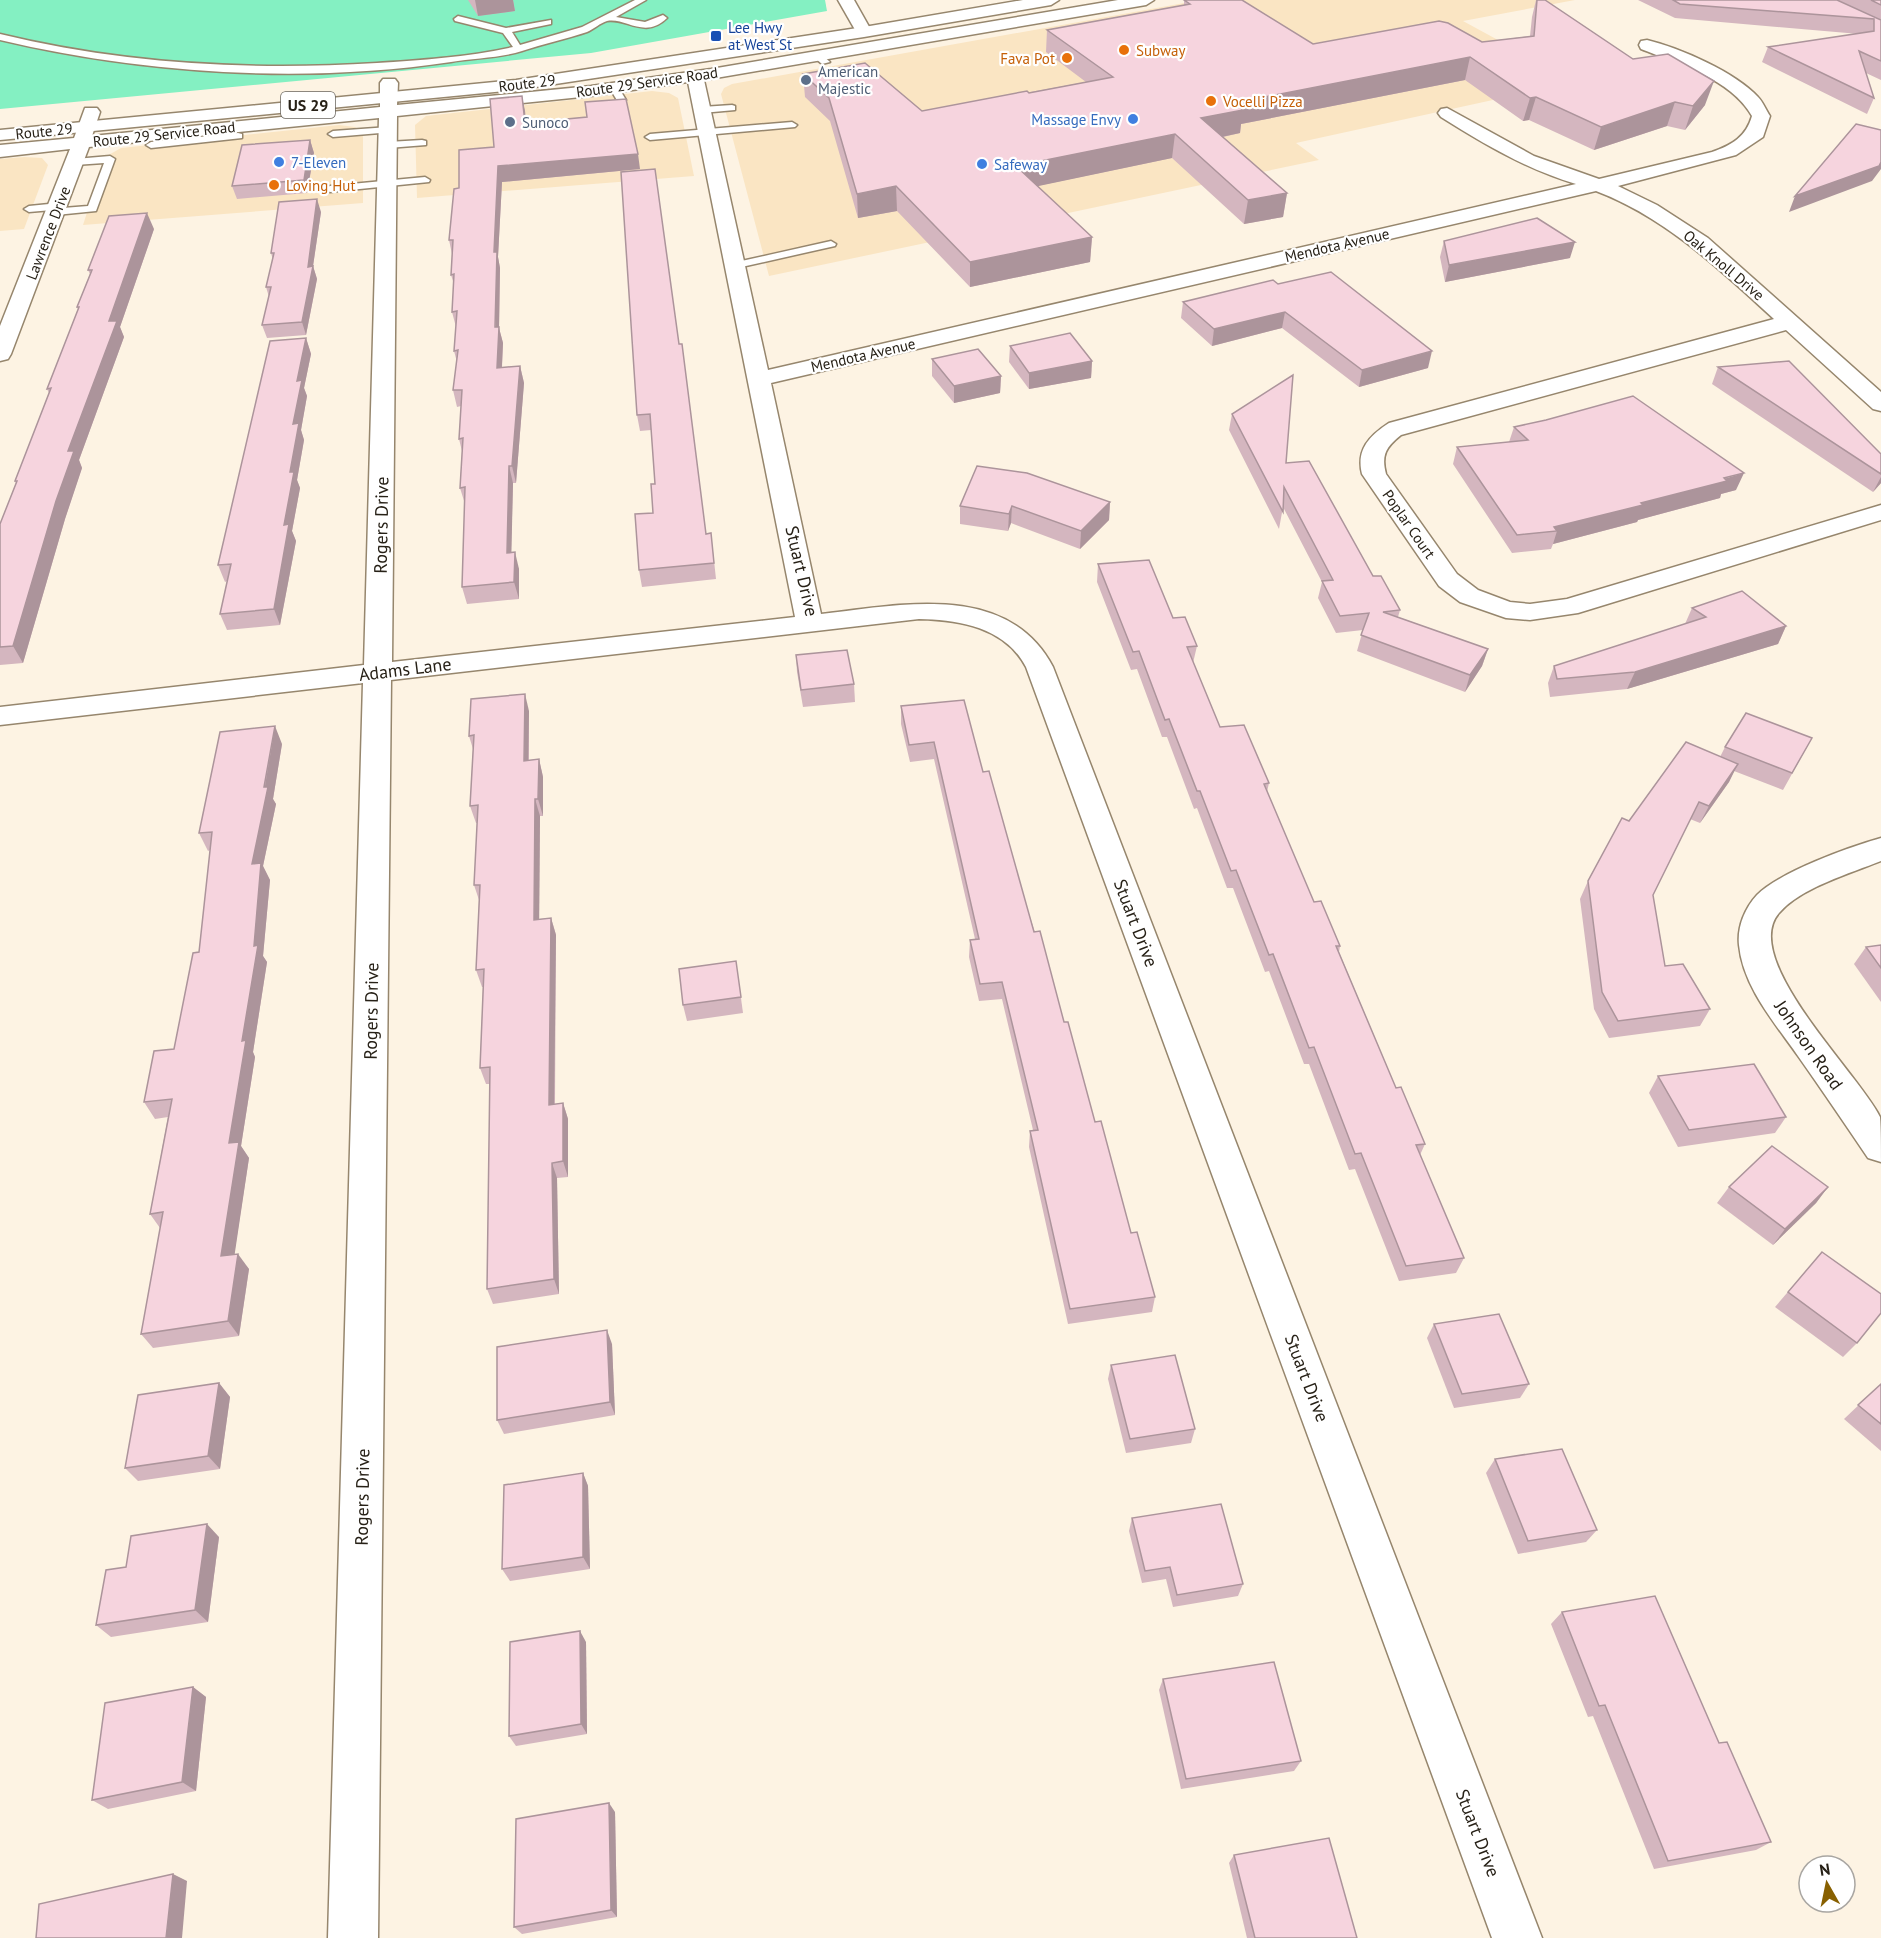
<svg xmlns="http://www.w3.org/2000/svg" width="1881" height="1938" viewBox="0 0 1881 1938" font-family="'PT Sans',sans-serif">
<style>
.built{fill:#fae5c3}
.green{fill:#84f0c2}
.lines{fill:none;stroke-linecap:round;stroke-linejoin:round}
.lane-casing{stroke:#96866d;stroke-width:3}
.street-casing{stroke:#96866d;stroke-width:3}
.secondary-casing{stroke:#96866d;stroke-width:3}
.primary-casing{stroke:#96866d;stroke-width:3}
.lane{fill:#fff;fill-rule:evenodd}
.street{fill:#fff;fill-rule:evenodd}
.secondary{fill:#fff;fill-rule:evenodd}
.primary{fill:#fff;fill-rule:evenodd}
.wall{fill:#d4b6bf}
.shaded-wall{fill:#ac949b}
.building{fill:#f6d4de;stroke:#ac949b;stroke-width:1.5}
.transit-dot{fill:#1a4fb4;stroke:#fff;stroke-width:2}
.food-dot{fill:#e8710a;stroke:#fff;stroke-width:2}
.service-dot{fill:#5c6f8a;stroke:#fff;stroke-width:2}
.shop-dot{fill:#3f7fe0;stroke:#fff;stroke-width:2}
.labels{text-anchor:middle;dominant-baseline:central;stroke-width:4.5;stroke-linejoin:round;paint-order:stroke}
.far-transit-label{font-size:15px;fill:#164399;stroke:#fff;text-anchor:start}
.far-food-label{font-size:15px;fill:#c56008;stroke:#fff;text-anchor:start}
.far-service-label{font-size:15px;fill:#4e5e75;stroke:#fff;text-anchor:start}
.far-street-label{font-size:15px;fill:#272117;stroke:#fff}
.far-shop-label{font-size:15px;fill:#366cbe;stroke:#fff;text-anchor:start}
.shield{fill:#fff;stroke:#68645d;stroke-width:1.5}
.shield-label{font-size:16px;font-weight:bold;fill:#272117}
.street-label{font-size:18px;fill:#272117;stroke:#fff}
</style>
<rect width="100%" height="100%" fill="#fdf3e3"/>
<g class="built">
<path d="M1201,0H1575L1463,21L1575,82L1296,143L1319,160L769,276L721,94L724,88L732,84Z"/>
<path d="M652,91L669,93L678,98L694,176L417,198L415,125L426,116Z"/>
<path d="M339,125L355,127L363,133V203L83,225L105,157L121,148Z"/>
<path d="M24,157L42,158L48,165L24,229L0,231V159Z"/>
</g>
<path class="green" d="M0,0H825L827,11L591,53L0,109Z"/>
<g class="lines">
<g class="lane-casing">
<g id="lane">
<path d="M635,0H646L616,17L645,22L663,15L667,18C645,40 625,17 607,21C600,23 594,29 587,32C566,39 543,44 522,51C501,58 473,58 451,62C304,84 144,74 0,40V34C124,64 249,71 377,63C422,60 469,57 513,47L503,33L455,21L454,19L458,16L506,28L551,20V24L512,32L520,45L582,27Z"/>
<path d="M815,54H821L830,62L822,64L815,58Z"/>
<path d="M611,85H617L626,100L624,102H618L609,87Z"/>
<path d="M732,105L735,106V110L702,113L697,110L702,107Z"/>
<path d="M792,122L797,125L795,127L650,140L645,137L650,134Z"/>
<path d="M389,127L394,130L392,132L333,137L328,134L333,131Z"/>
<path d="M238,133L242,134V138L151,148L146,145L151,142Z"/>
<path d="M422,140L426,141V145L388,148L383,145L388,142Z"/>
<path d="M110,156L115,159L96,211L56,215L52,214V210L29,212L24,209L29,206L59,203L63,204V208L88,206L104,163L75,165L70,162L75,159Z"/>
<path d="M425,177L430,180L429,182L330,192L325,189L330,186Z"/>
<path d="M831,241L836,244L835,246L737,268L731,265L737,262Z"/>
</g>
</g>
<g class="street-casing">
<g id="street">
<path d="M1118,0H1154L1146,5L704,80L768,370L1576,184C1526,169 1484,144 1441,117L1438,113L1441,109L1447,108L1534,156L1599,179L1712,152C1732,145 1746,137 1752,116C1731,79 1679,64 1641,49L1639,45L1641,41L1647,40C1680,48 1735,72 1758,97C1763,102 1766,110 1770,116L1763,137L1736,155L1618,186L1657,205L1708,238L1881,392V411L1873,409L1786,330L1401,435C1386,447 1381,455 1386,474L1457,574L1478,590L1510,602L1530,604L1567,599L1881,505V520L1578,613L1530,620L1506,618L1460,602L1439,586L1362,474C1356,450 1369,436 1389,423L1774,319C1720,270 1667,218 1596,191L771,383L821,614C900,605 1008,581 1053,667L1542,1938H1492L1026,667C1005,627 959,620 919,619L391,680L378,1938H328L363,683L0,725V707L364,665L379,118L89,147L11,354L8,359L0,361V326L70,149L0,157V145L74,138L85,108H97L100,112L92,136L380,107V83L383,79H395L398,83L397,105L591,86L711,69ZM688,82L795,617L392,662L397,116L591,96Z"/>
<path d="M1881,838V861C1851,873 1800,888 1779,913C1739,959 1859,1074 1880,1117C1881,1128 1881,1150 1881,1162L1868,1158C1845,1124 1822,1090 1798,1056C1775,1023 1743,987 1739,945C1737,927 1745,908 1757,895C1780,872 1849,847 1881,838Z"/>
</g>
</g>
<g class="secondary-casing">
<path id="secondary" d="M838,0H854L872,32L870,35H858Z"/>
</g>
<g class="primary-casing">
<path id="primary" d="M1023,0H1059L1051,5L864,37L516,90L0,140V130L516,80L864,27Z"/>
</g>
<use href="#lane" class="lane"/>
<use href="#street" class="street"/>
<use href="#secondary" class="secondary"/>
<use href="#primary" class="primary"/>
</g>
<g class="wall">
<path d="M468,0H513L515,11L478,16Z"/>
<path d="M1184,0L1313,44L1482,42L1530,36L1532,17L1536,0H1545L1633,59L1705,105L1685,130L1667,126L1594,150L1529,120L1523,121L1465,80L1241,124L1240,133L1223,137L1287,193L1283,217L1244,224L1172,158L1037,186L1092,237L1090,262L970,287L897,211L858,218L830,121L805,97L803,74L922,111L1086,82L1046,52L1047,30L1184,5Z"/>
<path d="M1638,0H1881V80L1866,73L1874,98L1867,114L1762,62L1768,47L1859,34L1675,18Z"/>
<path d="M522,96L526,122L640,169L502,182L498,257L500,268L499,328L503,343L502,368L520,366L524,383L516,483H513L511,553L519,569V599L467,604L462,587L465,504L460,488L462,451L459,439L461,406L457,407L453,390L457,362L454,351L456,327L452,312L454,284L451,275L452,254L449,240L459,188L494,147Z"/>
<path d="M310,140L314,153L307,193L237,199L232,186Z"/>
<path d="M321,212L313,266L317,279L306,335L267,338L262,325L269,297L266,287L273,260L271,253Z"/>
<path d="M154,229L120,327L124,337L79,460L82,468L65,519L23,663L0,665V524L16,483L15,481L49,393L47,389L78,309L77,307L90,274L88,270Z"/>
<path d="M1444,241L1570,258L1445,282L1440,257Z"/>
<path d="M1278,284L1428,368L1359,387L1282,328L1212,346L1181,318L1183,302Z"/>
<path d="M306,338L311,354L304,388L307,396L301,430L304,440L297,480L300,488L292,531L296,541L280,625L227,630L220,614L227,581L225,582L218,565Z"/>
<path d="M679,344L706,534L711,533L716,579L642,587L639,570L653,513L655,484L651,430L640,431L637,415Z"/>
<path d="M1010,346L1092,361L1091,378L1029,389L1009,362Z"/>
<path d="M932,359L1001,376L1000,393L954,403L932,376Z"/>
<path d="M1718,367L1881,454V483L1873,492L1712,384Z"/>
<path d="M1232,414L1286,463L1400,610L1398,617L1488,649L1482,666L1465,692L1357,651L1363,630L1336,633L1318,598L1322,582L1283,507L1279,529L1229,430Z"/>
<path d="M1514,427L1736,490L1721,494L1720,498L1638,520L1637,522L1553,544L1551,549L1512,553L1453,464L1457,447L1509,442Z"/>
<path d="M1110,502L1109,520L1080,549L1011,523L1008,531L960,524V506Z"/>
<path d="M1098,564L1173,618L1197,646L1193,663L1220,727L1269,783L1267,792L1314,902L1340,946L1339,952L1396,1088L1425,1144L1420,1155L1464,1258L1456,1273L1399,1281L1355,1169L1349,1170L1309,1064H1304L1269,971L1265,972L1233,888H1227L1197,808L1194,809L1167,737H1162L1137,669L1131,670L1097,582Z"/>
<path d="M1692,608L1786,626L1778,644L1627,689L1550,697L1548,683L1554,666L1685,624Z"/>
<path d="M796,655L854,684L855,702L803,707L797,672Z"/>
<path d="M901,706L983,772L1064,1022L1095,1122L1131,1233L1155,1297L1152,1312L1068,1324L1029,1147L1030,1131L1033,1130L1002,999L979,1001L969,957L970,940L975,939L934,759L910,762L901,724Z"/>
<path d="M529,711V760L539,759L543,777V816H540L539,919L551,918L556,935L555,1104L563,1103L568,1119V1177L557,1178L559,1294L493,1304L487,1289L490,1084H486L480,1068L483,987H482L476,970L479,900L474,885L477,823H476L470,806L473,749L469,736Z"/>
<path d="M1812,738L1783,790L1734,771L1729,782L1700,823L1690,819L1653,895L1665,966L1710,1009L1700,1026L1609,1038L1594,1009L1580,899L1588,881L1629,821L1720,757L1725,747Z"/>
<path d="M282,744L273,799L276,804L263,866L270,880L263,956L267,962L253,1052L255,1057L241,1146L249,1158L234,1255L249,1269L239,1336L153,1348L141,1334L160,1228L150,1214L168,1117L155,1119L144,1102L174,1049L199,952L210,850L208,851L199,833Z"/>
<path d="M1881,945V1002L1854,964L1866,947Z"/>
<path d="M736,961L743,1013L687,1021L683,1005Z"/>
<path d="M1658,1076L1786,1117L1775,1133L1678,1147L1649,1093Z"/>
<path d="M1729,1187H1828L1816,1203L1773,1245L1717,1203Z"/>
<path d="M1822,1252L1857,1343L1843,1357L1775,1307Z"/>
<path d="M1434,1324L1529,1384L1520,1398L1454,1408L1427,1338Z"/>
<path d="M612,1344L615,1415L504,1434L497,1420Z"/>
<path d="M1111,1365L1195,1429L1191,1443L1126,1453L1108,1379Z"/>
<path d="M219,1383L230,1397L220,1469L138,1481L125,1468Z"/>
<path d="M1881,1384V1451L1844,1419Z"/>
<path d="M1495,1459L1597,1530L1586,1542L1518,1554L1486,1473Z"/>
<path d="M583,1473L588,1486L590,1569L510,1581L502,1569Z"/>
<path d="M1132,1518L1243,1584L1238,1596L1173,1607L1166,1579L1142,1583L1129,1531Z"/>
<path d="M219,1537L208,1622L111,1637L96,1625Z"/>
<path d="M1562,1612L1771,1842L1756,1850L1654,1869L1593,1716L1588,1717L1551,1624Z"/>
<path d="M586,1642L587,1734L516,1746L509,1736Z"/>
<path d="M1163,1679L1301,1761L1294,1771L1181,1789L1159,1690Z"/>
<path d="M193,1687L206,1697L196,1791L108,1809L92,1800Z"/>
<path d="M615,1812L617,1917L522,1934L514,1927Z"/>
<path d="M1234,1855L1357,1938H1247L1229,1863Z"/>
</g>
<g class="shaded-wall">
<path d="M475,0H513L515,11L478,16Z"/>
<path d="M1470,57L1465,80L1241,124L1240,133L1198,142L1201,118L1234,103Z"/>
<path d="M1714,81L1705,105L1685,130L1693,106Z"/>
<path d="M522,96L525,111L528,138L525,123Z"/>
<path d="M1536,97L1529,120L1523,121L1530,98Z"/>
<path d="M1675,102L1667,126L1594,150L1601,127Z"/>
<path d="M1175,134L1172,158L1015,191L1016,166Z"/>
<path d="M310,140L314,153L307,193L304,180Z"/>
<path d="M638,154L640,169L502,182L498,257L500,268L499,328L503,343L501,384L497,368L494,252L498,166Z"/>
<path d="M1881,162V169L1872,181L1789,212L1795,196Z"/>
<path d="M896,186L897,211L858,218L857,194Z"/>
<path d="M1287,193L1283,217L1244,224L1248,200Z"/>
<path d="M317,199L321,212L313,266L317,279L306,335L302,322L308,267Z"/>
<path d="M147,213L154,229L120,327L124,337L79,460L82,468L65,519L23,663L13,646L68,451L109,321Z"/>
<path d="M1092,237L1090,262L970,287V262Z"/>
<path d="M1575,242L1570,258L1445,282L1449,265Z"/>
<path d="M1285,312L1282,328L1212,346L1214,329Z"/>
<path d="M306,338L311,354L304,388L307,396L301,430L304,440L297,480L300,488L292,531L296,541L280,625L274,609L290,472L297,381Z"/>
<path d="M1432,351L1428,368L1359,387L1362,370Z"/>
<path d="M1092,361L1091,378L1029,389V373Z"/>
<path d="M520,366L524,383L516,483L512,466Z"/>
<path d="M1001,376L1000,393L954,403V386Z"/>
<path d="M509,466L513,483L511,570L507,553Z"/>
<path d="M1744,473L1736,490L1721,494L1720,498L1638,520L1637,522L1553,544L1557,531L1554,527L1641,503Z"/>
<path d="M1881,477V483L1873,492Z"/>
<path d="M1110,502L1109,520L1080,549L1081,531Z"/>
<path d="M1012,506L1011,523L1008,531L1009,514Z"/>
<path d="M515,552L519,569V599L514,582Z"/>
<path d="M1786,626L1778,644L1627,689L1635,672Z"/>
<path d="M1488,649L1482,666L1465,692L1470,675Z"/>
<path d="M525,694L529,711L528,778L524,761Z"/>
<path d="M275,726L282,744L273,799L276,804L263,866L270,880L263,956L267,962L253,1052L255,1057L241,1146L249,1158L232,1272L221,1256L229,1143L254,946L252,864Z"/>
<path d="M539,759L543,777V816L538,799Z"/>
<path d="M1738,764L1729,782L1700,823L1709,806Z"/>
<path d="M535,799L540,816L539,937L534,920Z"/>
<path d="M551,918L556,935L554,1121L549,1105Z"/>
<path d="M563,1103L568,1119V1177L563,1161Z"/>
<path d="M552,1163L557,1178L559,1294L554,1279Z"/>
<path d="M1828,1187L1816,1203L1773,1245L1785,1229Z"/>
<path d="M238,1254L249,1269L239,1336L228,1321Z"/>
<path d="M607,1330L612,1344L615,1415L610,1402Z"/>
<path d="M219,1383L230,1397L220,1469L208,1456Z"/>
<path d="M583,1473L588,1486L590,1569L583,1557Z"/>
<path d="M207,1524L219,1537L208,1622L195,1610Z"/>
<path d="M580,1631L586,1642L587,1734L581,1724Z"/>
<path d="M193,1687L206,1697L196,1791L182,1782Z"/>
<path d="M609,1803L615,1812L617,1917L611,1910Z"/>
<path d="M173,1874L187,1881L182,1938H166Z"/>
</g>
<g class="building">
<path d="M1184,0H1242L1313,44L1439,21L1448,23L1482,42L1534,36L1537,0H1545L1633,59L1668,54L1714,81L1693,106L1675,102L1601,127L1536,97L1530,98L1470,57L1234,103L1243,110L1201,118L1287,193L1248,200L1175,134L1016,166L1092,237L970,262L896,186L857,194L829,98L803,74L865,63L922,111L1027,91L1029,93L1113,77L1047,30L1190,4Z"/>
<path d="M1673,0H1837L1881,20V61L1859,51L1874,98L1768,47L1874,31V19L1680,4Z"/>
<path d="M1871,0H1881V5Z"/>
<path d="M522,96L525,123L587,117L585,102L626,99L638,154L498,166L494,252H497L495,327H499L497,368L520,366L512,466H509L507,553L515,552L514,582L462,587L465,487L460,488L463,438L459,439L462,390H453L458,350L454,351L457,311L452,312L454,274L451,275L453,240H449L454,189L459,188V150L494,147L490,99Z"/>
<path d="M1856,124L1881,130V162L1879,166L1795,196Z"/>
<path d="M310,140L304,180L232,186L242,145Z"/>
<path d="M655,169L679,344H682L706,534L711,533L714,563L639,570L635,514L653,513L651,484H655L650,414L637,415L621,172Z"/>
<path d="M317,199L308,267L313,266L302,322L262,325L271,287H266L274,253H271L279,202Z"/>
<path d="M147,213L109,321H117L68,451H74L56,501L13,646L0,647V524L17,481H15L51,388L47,389L79,307H77L92,270H88L109,216Z"/>
<path d="M1537,218L1575,242L1449,265L1444,241Z"/>
<path d="M1331,272L1432,351L1362,370L1285,312L1214,329L1183,302L1273,280L1278,284Z"/>
<path d="M1070,333L1092,361L1029,373L1010,346Z"/>
<path d="M306,338L297,381L302,380L293,424L299,423L290,472H294L284,525L289,524L274,609L220,614L231,564L218,565L270,341Z"/>
<path d="M978,349L1001,376L954,386L932,359Z"/>
<path d="M1789,361L1881,454V474L1718,367Z"/>
<path d="M1293,375L1286,463L1309,461L1373,576H1381L1400,610L1383,612L1488,649L1470,675L1361,635L1369,613L1340,616L1322,581L1333,580L1284,487L1283,512L1232,414Z"/>
<path d="M1633,396L1744,473L1724,478L1727,481L1641,503L1643,505L1554,527L1557,531L1517,535L1457,447L1528,440L1514,427L1546,420Z"/>
<path d="M977,466L1027,473L1110,502L1081,531L1012,506L1009,514L960,506Z"/>
<path d="M1149,560L1173,618L1185,617L1197,646L1187,647L1220,727L1244,725L1269,783L1264,784L1314,902L1321,901L1340,946H1336L1396,1088L1401,1087L1425,1144L1416,1145L1464,1258L1406,1266L1361,1153L1355,1154L1314,1047L1309,1048L1273,954L1269,955L1236,870L1231,871L1200,791H1197L1169,719L1165,720L1139,651L1133,652L1098,564Z"/>
<path d="M1742,591L1786,626L1635,672L1557,679L1554,666L1706,617L1692,608Z"/>
<path d="M847,650L854,684L801,690L796,655Z"/>
<path d="M525,694L524,761L539,759L538,799H535L534,920L551,918L549,1105L563,1103V1161L552,1163L554,1279L487,1289L490,1067L480,1068L484,969L476,970L480,885H474L478,805L470,806L474,735L469,736L471,699Z"/>
<path d="M964,700L983,772L989,771L1034,932L1040,931L1064,1022H1068L1095,1122L1101,1121L1131,1233L1137,1232L1155,1297L1070,1309L1030,1131L1038,1130L1002,982L980,984L970,940L979,939L934,742L909,745L901,706Z"/>
<path d="M1746,713L1812,738L1792,773L1725,747Z"/>
<path d="M275,726L264,787H268L252,864L261,863L254,946L258,945L242,1041L246,1040L229,1143L239,1142L221,1256L238,1254L228,1321L141,1334L163,1212L150,1214L172,1099L144,1102L154,1051L174,1049L193,953L199,952L212,832L199,833L220,732Z"/>
<path d="M1686,742L1738,764L1709,806L1699,802L1653,895L1665,966L1683,964L1710,1009L1618,1021L1602,992L1588,881L1622,818L1629,821Z"/>
<path d="M1881,945V968L1866,947Z"/>
<path d="M736,961L741,997L683,1005L679,969Z"/>
<path d="M1754,1064L1786,1117L1689,1130L1658,1076Z"/>
<path d="M1772,1146L1828,1187L1785,1229L1729,1187Z"/>
<path d="M1822,1252L1881,1294V1313L1857,1343L1788,1292Z"/>
<path d="M1499,1314L1529,1384L1462,1394L1434,1324Z"/>
<path d="M607,1330L610,1402L497,1420V1347Z"/>
<path d="M1175,1355L1195,1429L1130,1439L1111,1365Z"/>
<path d="M219,1383L208,1456L125,1468L138,1395Z"/>
<path d="M1881,1384V1424L1858,1405Z"/>
<path d="M1562,1449L1597,1530L1528,1541L1495,1459Z"/>
<path d="M583,1473V1557L502,1569L504,1485Z"/>
<path d="M1221,1504L1243,1584L1177,1595L1170,1567L1145,1571L1132,1518Z"/>
<path d="M207,1524L195,1610L96,1625L106,1570L126,1567L131,1536Z"/>
<path d="M1655,1596L1719,1743L1727,1742L1771,1842L1668,1861L1605,1705L1599,1706L1562,1612Z"/>
<path d="M580,1631L581,1724L509,1736L510,1642Z"/>
<path d="M1274,1662L1301,1761L1186,1779L1163,1679Z"/>
<path d="M193,1687L182,1782L92,1800L105,1703Z"/>
<path d="M609,1803L611,1910L514,1927L516,1819Z"/>
<path d="M1329,1838L1357,1938H1255L1234,1855Z"/>
<path d="M173,1874L166,1938H36L39,1904Z"/>
</g>
<rect class="transit-dot" x="710" y="30" width="12" height="12" rx="3"/>
<g class="food-dot">
<circle cx="1124" cy="50" r="6"/>
<circle cx="1067" cy="58" r="6"/>
<circle cx="1211" cy="101" r="6"/>
<circle cx="274" cy="185" r="6"/>
</g>
<g class="service-dot">
<circle cx="806" cy="80" r="6"/>
<circle cx="510" cy="122" r="6"/>
</g>
<g class="shop-dot">
<circle cx="1133" cy="119" r="6"/>
<circle cx="279" cy="162" r="6"/>
<circle cx="982" cy="164" r="6"/>
</g>
<g class="labels">
<g class="far-transit-label">
<text x="728" y="27">Lee Hwy<tspan x="728" dy="17">at West St</tspan></text>
</g>
<g class="far-food-label">
<text x="1136" y="50">Subway</text>
<text x="1055" y="58" text-anchor="end">Fava Pot</text>
<text x="1223" y="101">Vocelli Pizza</text>
<text x="286" y="185">Loving Hut</text>
</g>
<g class="far-service-label">
<text x="818" y="71">American<tspan x="818" dy="17">Majestic</tspan></text>
<text x="522" y="122">Sunoco</text>
</g>
<g class="far-street-label">
<text transform="translate(647 82) rotate(-8)">Route 29 Service Road</text>
<text transform="translate(527 83) rotate(-7)">Route 29</text>
<text transform="translate(44 131) rotate(-6)">Route 29</text>
<text transform="translate(164 134) rotate(-6)">Route 29 Service Road</text>
<text transform="translate(48 233) rotate(-69)">Lawrence Drive</text>
<text transform="translate(1337 245) rotate(-13)">Mendota Avenue</text>
<text transform="translate(1724 265) rotate(40)">Oak Knoll Drive</text>
<text transform="translate(863 355) rotate(-13)">Mendota Avenue</text>
<text transform="translate(1409 524) rotate(55)">Poplar Court</text>
</g>
<g class="far-shop-label">
<text x="1121" y="119" text-anchor="end">Massage Envy</text>
<text x="291" y="162">7-Eleven</text>
<text x="994" y="164">Safeway</text>
</g>
<rect class="shield" x="281" y="92" width="54" height="26" rx="4.5"/>
<g class="shield-label">
<text x="308" y="105">US 29</text>
</g>
<g class="street-label">
<text transform="translate(381 525) rotate(-89)">Rogers Drive</text>
<text transform="translate(802 571) rotate(77)">Stuart Drive</text>
<text transform="translate(405 669) rotate(-7)">Adams Lane</text>
<text transform="translate(1136 923) rotate(69)">Stuart Drive</text>
<text transform="translate(371 1011) rotate(-89)">Rogers Drive</text>
<text transform="translate(1809 1045) rotate(55)">Johnson Road</text>
<text transform="translate(1307 1378) rotate(69)">Stuart Drive</text>
<text transform="translate(362 1497) rotate(-89)">Rogers Drive</text>
<text transform="translate(1478 1833) rotate(69)">Stuart Drive</text>
</g>
</g>
<g transform="translate(1827 1884) rotate(351)"><circle r="28" fill="#ffffff" stroke="#a9a6a2" stroke-width="1.5"/>
<path d="M0-4.5L10 22L0 15L-10 22Z" fill="#886000"/>
<text y="-9" font-size="16" font-weight="bold" text-anchor="middle" fill="#272117">N</text>
</g>
</svg>
